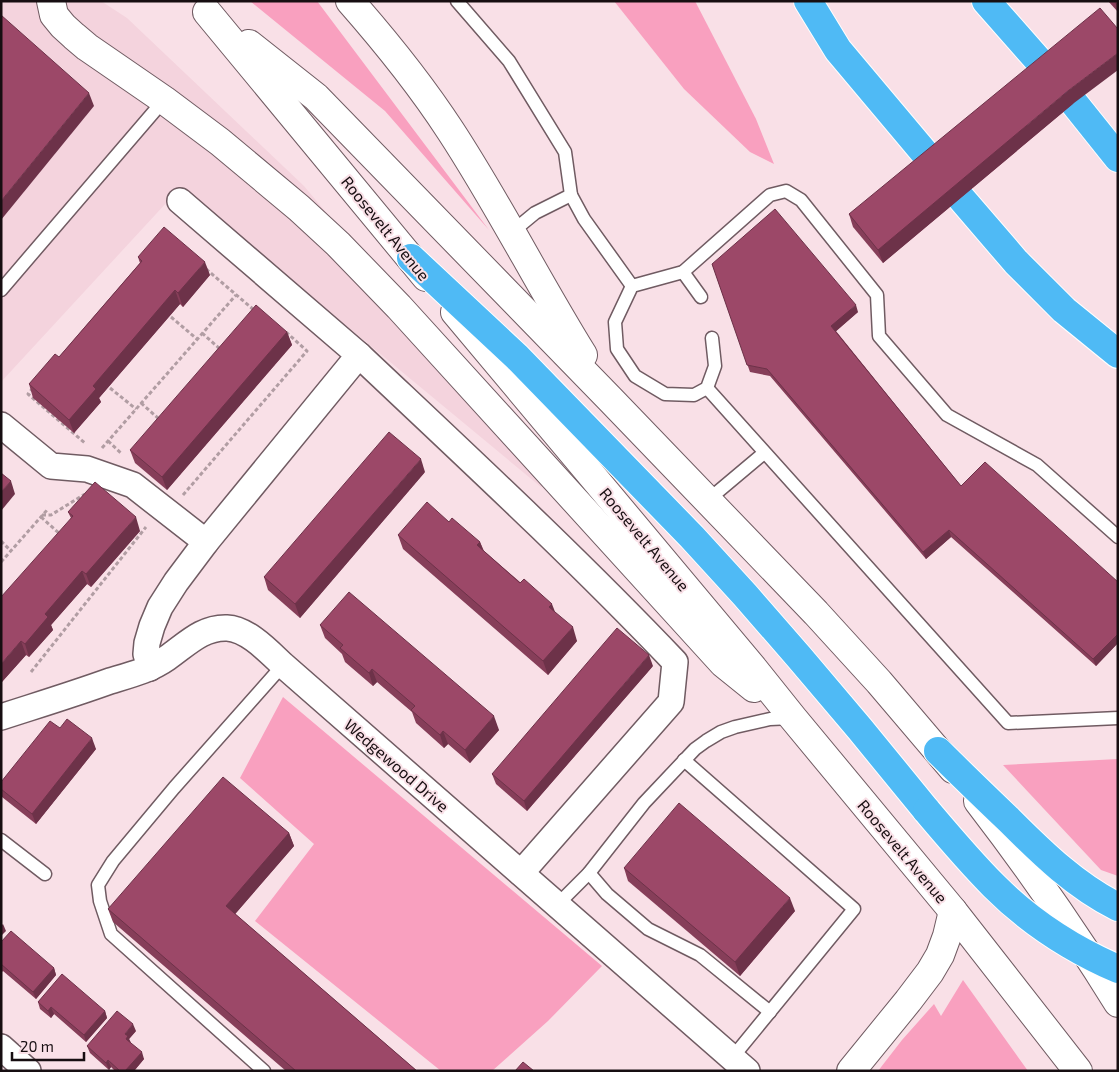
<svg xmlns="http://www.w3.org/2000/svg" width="1119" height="1072" viewBox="0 0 1119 1072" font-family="'Exo 2',sans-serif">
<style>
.built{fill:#f4d3dd}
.green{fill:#f9a0bf}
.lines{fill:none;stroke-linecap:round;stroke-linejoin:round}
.lane-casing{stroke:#705b62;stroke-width:15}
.street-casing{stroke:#705b62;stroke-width:28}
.secondary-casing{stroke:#705b62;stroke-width:30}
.highway-casing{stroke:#fff;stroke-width:30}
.path{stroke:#b19da3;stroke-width:3;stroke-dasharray:4 2.5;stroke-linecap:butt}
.lane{stroke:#fff;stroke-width:12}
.street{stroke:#fff;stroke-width:25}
.secondary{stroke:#fff;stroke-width:28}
.highway{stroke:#4fbaf5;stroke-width:28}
.highway-bridge-casing{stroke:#fff;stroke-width:30;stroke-linecap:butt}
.highway-bridge{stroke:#4fbaf5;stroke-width:28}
.wall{fill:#863e59}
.shaded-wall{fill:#6d3249}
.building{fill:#9c4868;stroke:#6d3249}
.labels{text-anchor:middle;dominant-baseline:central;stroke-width:4;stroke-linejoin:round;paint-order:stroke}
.street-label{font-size:16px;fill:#170e11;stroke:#f9e0e7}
</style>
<rect width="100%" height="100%" fill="#f9e0e7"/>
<path class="built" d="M1,1H101L127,18L304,186L551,481L541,487L180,188L1,382Z"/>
<g class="green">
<path d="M250,1H317L489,230L385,111Z"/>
<path d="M614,1H695L756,119L774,164L750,152L684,89Z"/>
<path d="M283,697L602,966L548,1021L492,1071H441L255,921L314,844L240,778Z"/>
<path d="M1118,759V876L1101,870L1003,765Z"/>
<path d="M963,980L1028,1071H878L902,1040L934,1004L941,1016Z"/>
</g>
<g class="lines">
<g class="lane-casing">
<g id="lane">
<path d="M457,1L509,61L565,152L571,195L584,219L632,286"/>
<path d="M512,232L535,213L571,195"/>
<path d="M683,272L701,297"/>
<path d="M1,290L164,100"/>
<path d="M712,338L715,366L707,388L694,395L665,394L635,376L617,349L615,322L632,286L683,272L770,195L786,191L801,200L877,295L879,336L947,415L1037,465L1118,537"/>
<path d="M707,388L1008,723L1118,718"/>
<path d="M708,500L764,453"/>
<path d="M684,760L854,909L732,1058"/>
<path d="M1,840L45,874"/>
<path d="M589,873L607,894L648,929L700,955L770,1012"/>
<path d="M557,905L589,873L644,803L695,749L706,741L721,732L735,727L770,719L792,718"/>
<path d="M264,1071L111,934L100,901L98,885L113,861L174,788L283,665"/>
</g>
</g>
<g class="street-casing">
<g id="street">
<path d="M359,355C466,456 574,556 675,662L671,702L521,873"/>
<path d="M1,425L51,466L87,469L133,485L206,542"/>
<path d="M150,668L146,654L147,643L152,626L160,607L176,582L206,542L359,355L180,201"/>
<path d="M1,717C38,705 74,694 110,681C130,675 150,670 167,658C186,645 202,627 227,628C248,629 269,652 283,665L747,1071"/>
<path d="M1,1047L28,1071"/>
</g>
</g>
<g class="secondary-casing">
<g id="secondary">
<path d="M51,1L54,15L63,26L74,36L87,47L164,100L220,142L299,208L338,244L399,307L723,663L754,688"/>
<path d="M350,1C386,42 420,84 450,130C498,203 537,281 583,355"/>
<path d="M207,12L426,277"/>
<path d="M249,44L316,97L610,399L816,613L879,682L953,769"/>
<path d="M455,312L753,668L793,718L953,911L1078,1071"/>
<path d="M978,801C1028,866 1075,933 1118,1003"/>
<path d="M851,1071L908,1001L930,972L940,955L947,936L953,911"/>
</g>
</g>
<g class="highway-casing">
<g id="highway">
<path d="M808,1L838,50L933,163"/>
<path d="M986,1L1046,69"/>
<path d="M1074,103L1118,158"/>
<path d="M961,198L1016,262L1064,310L1118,354"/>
<path d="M411,258L517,357L692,537L745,595L799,657L860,729L927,811"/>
<path d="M938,751C962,775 986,798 1010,821C1043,854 1076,886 1118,907"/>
</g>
</g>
<g class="path">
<path d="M206,269L254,310"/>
<path d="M171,317L197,339"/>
<path d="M202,333L220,349"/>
<path d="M33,388L28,394L86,444"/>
<path d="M110,388L136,409"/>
<path d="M141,403L159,419"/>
<path d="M108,441L122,454"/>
<path d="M102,448L236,295"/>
<path d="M183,495L307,351L286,332"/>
<path d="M42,515H51L85,494"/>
<path d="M41,517L61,535"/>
<path d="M1,541L11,551"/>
<path d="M1,562L48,509"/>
<path d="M31,672L146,527"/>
</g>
<use href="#lane" class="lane"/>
<use href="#street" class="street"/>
<use href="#secondary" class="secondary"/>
<use href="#highway" class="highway"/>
<g class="highway-bridge-casing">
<path id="highway-bridge" d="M927,811C949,837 970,862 994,886C1029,921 1072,949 1118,969"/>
</g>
<use href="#highway-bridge" class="highway-bridge"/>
</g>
<g class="wall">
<path d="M1108,1H1118V12Z"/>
<path d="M1074,103L883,263L853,227L849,214Z"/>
<path d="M138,257L210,275L183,307L180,304L99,398L101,402L74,433L33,398L29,384L59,357L140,263Z"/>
<path d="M712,264L858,312L836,331L961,486L1118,582V643L1096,666L951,537L926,559L770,376L750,372Z"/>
<path d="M287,332L292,345L167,490L135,463L130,450Z"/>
<path d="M425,472L300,618L268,590L264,577Z"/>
<path d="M68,512L140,531L91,587L87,584L51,625L53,630L29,657L26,655L1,683L71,518Z"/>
<path d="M449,522L480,542L484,551L556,613L577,641L548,675L403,549L398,535Z"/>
<path d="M320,625L499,730L470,763L448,744L444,748L416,723L412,712L377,682L373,686L345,662L342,654L325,638Z"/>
<path d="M653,666L527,811L496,784L492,774Z"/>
<path d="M60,728L96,749L36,824L2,797L1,782Z"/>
<path d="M289,833L294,846L235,914L417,1071H286L113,922L108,909Z"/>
<path d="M624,868L795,911L740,976L628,881Z"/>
<path d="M1,942L54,968L56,975L36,999L3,971L1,973Z"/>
<path d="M38,1002L105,1011L107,1018L86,1042L54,1014L51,1018L40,1009Z"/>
<path d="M136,1031L129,1039L131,1043L144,1059L134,1071H115L111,1067L109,1070L90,1053L87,1046Z"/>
</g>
<g class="shaded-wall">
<path d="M1118,53V70L1074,103L883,263L878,250L1069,90Z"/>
<path d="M89,93L94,106L1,220V201Z"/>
<path d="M205,262L210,275L183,307L178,293Z"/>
<path d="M175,290L180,304L99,398L101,402L74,433L69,420L93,386Z"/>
<path d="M856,305L858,312L834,333L831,326Z"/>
<path d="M287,332L292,345L167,490L162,477Z"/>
<path d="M421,459L425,472L300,618L295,604Z"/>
<path d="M11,481L15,494L1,511V492Z"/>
<path d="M136,517L140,531L91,587L86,574Z"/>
<path d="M949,530L951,537L926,559L923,552Z"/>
<path d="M480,542L485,555L477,545Z"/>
<path d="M82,571L87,584L51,625L53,630L29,657L25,644L45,614Z"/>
<path d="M552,604L557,617L549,607Z"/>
<path d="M573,627L577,641L548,675L543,661Z"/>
<path d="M1118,634V643L1096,666L1093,659Z"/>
<path d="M21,641L26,655L1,683V664Z"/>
<path d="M649,655L653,666L527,811L524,801Z"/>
<path d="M372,669L377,682L373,686L369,673Z"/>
<path d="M494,716L499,730L470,763L465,750Z"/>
<path d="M443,731L448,744L444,748L440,735Z"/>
<path d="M92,738L96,749L36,824L32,814Z"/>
<path d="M289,833L294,846L230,920L226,906Z"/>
<path d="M790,898L795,911L740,976L735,962Z"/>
<path d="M3,924L6,931L1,936V926Z"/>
<path d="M54,968L56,975L36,999L33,992Z"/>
<path d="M51,1007L54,1014L51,1018L48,1011Z"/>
<path d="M105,1011L107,1018L86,1042L84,1035Z"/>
<path d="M133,1024L136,1031L129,1039L131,1043L129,1046L125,1034Z"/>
<path d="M142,1052L144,1059L134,1071H125Z"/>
<path d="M108,1060L111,1067L109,1070L106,1063Z"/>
</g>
<g class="building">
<path d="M1114,1H1118V6Z"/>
<path d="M1100,8L1118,29V53L1069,90L878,250L849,214Z"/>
<path d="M1,15L89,93L1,201Z"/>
<path d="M775,209L856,305L831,326L961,486L985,462L1118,582V634L1093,659L949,530L923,552L767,369L747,365L712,264Z"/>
<path d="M164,227L205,262L178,293L175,290L93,386L96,389L69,420L29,384L55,354L59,357L142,261L138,257Z"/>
<path d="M256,305L287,332L162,477L130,450Z"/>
<path d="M389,432L421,459L295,604L264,577Z"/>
<path d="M1,473L11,481L1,492Z"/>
<path d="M95,482L136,517L86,574L82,571L45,614L48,617L25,644L21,641L1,664V597L73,516L68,512Z"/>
<path d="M427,502L449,522L452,518L480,542L477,545L520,583L524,579L552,604L549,607L573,627L543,661L398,535Z"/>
<path d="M349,592L494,716L465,750L443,731L440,735L411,710L415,706L372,669L369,673L340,648L343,645L320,625Z"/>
<path d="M617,628L649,655L524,801L492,774Z"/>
<path d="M67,719L92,738L32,814L1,789V782L50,721L60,728Z"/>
<path d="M223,777L289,833L226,906L417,1071H296L108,909Z"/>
<path d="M679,803L790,898L735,962L624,868Z"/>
<path d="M11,931L54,968L33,992L1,964V942Z"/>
<path d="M62,974L105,1011L84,1035L51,1007L48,1011L38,1002Z"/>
<path d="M117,1011L133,1024L125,1034L128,1036L126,1039L142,1052L125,1071H120L108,1060L106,1063L87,1046Z"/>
<path d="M523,1062L534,1071H515Z"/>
</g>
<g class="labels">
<g class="street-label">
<text transform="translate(386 228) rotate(51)">Roosevelt Avenue</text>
<text transform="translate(645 539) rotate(50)">Roosevelt Avenue</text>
<text transform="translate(397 765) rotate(41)">Wedgewood Drive</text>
<text transform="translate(903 851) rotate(50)">Roosevelt Avenue</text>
</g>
</g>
<rect width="1119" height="1072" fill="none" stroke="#170e11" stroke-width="5"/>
<path d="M12 1052v8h72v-8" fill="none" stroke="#170e11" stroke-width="2.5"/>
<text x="20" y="1052" font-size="15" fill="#170e11" stroke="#f9e0e7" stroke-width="4" paint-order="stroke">20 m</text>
</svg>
